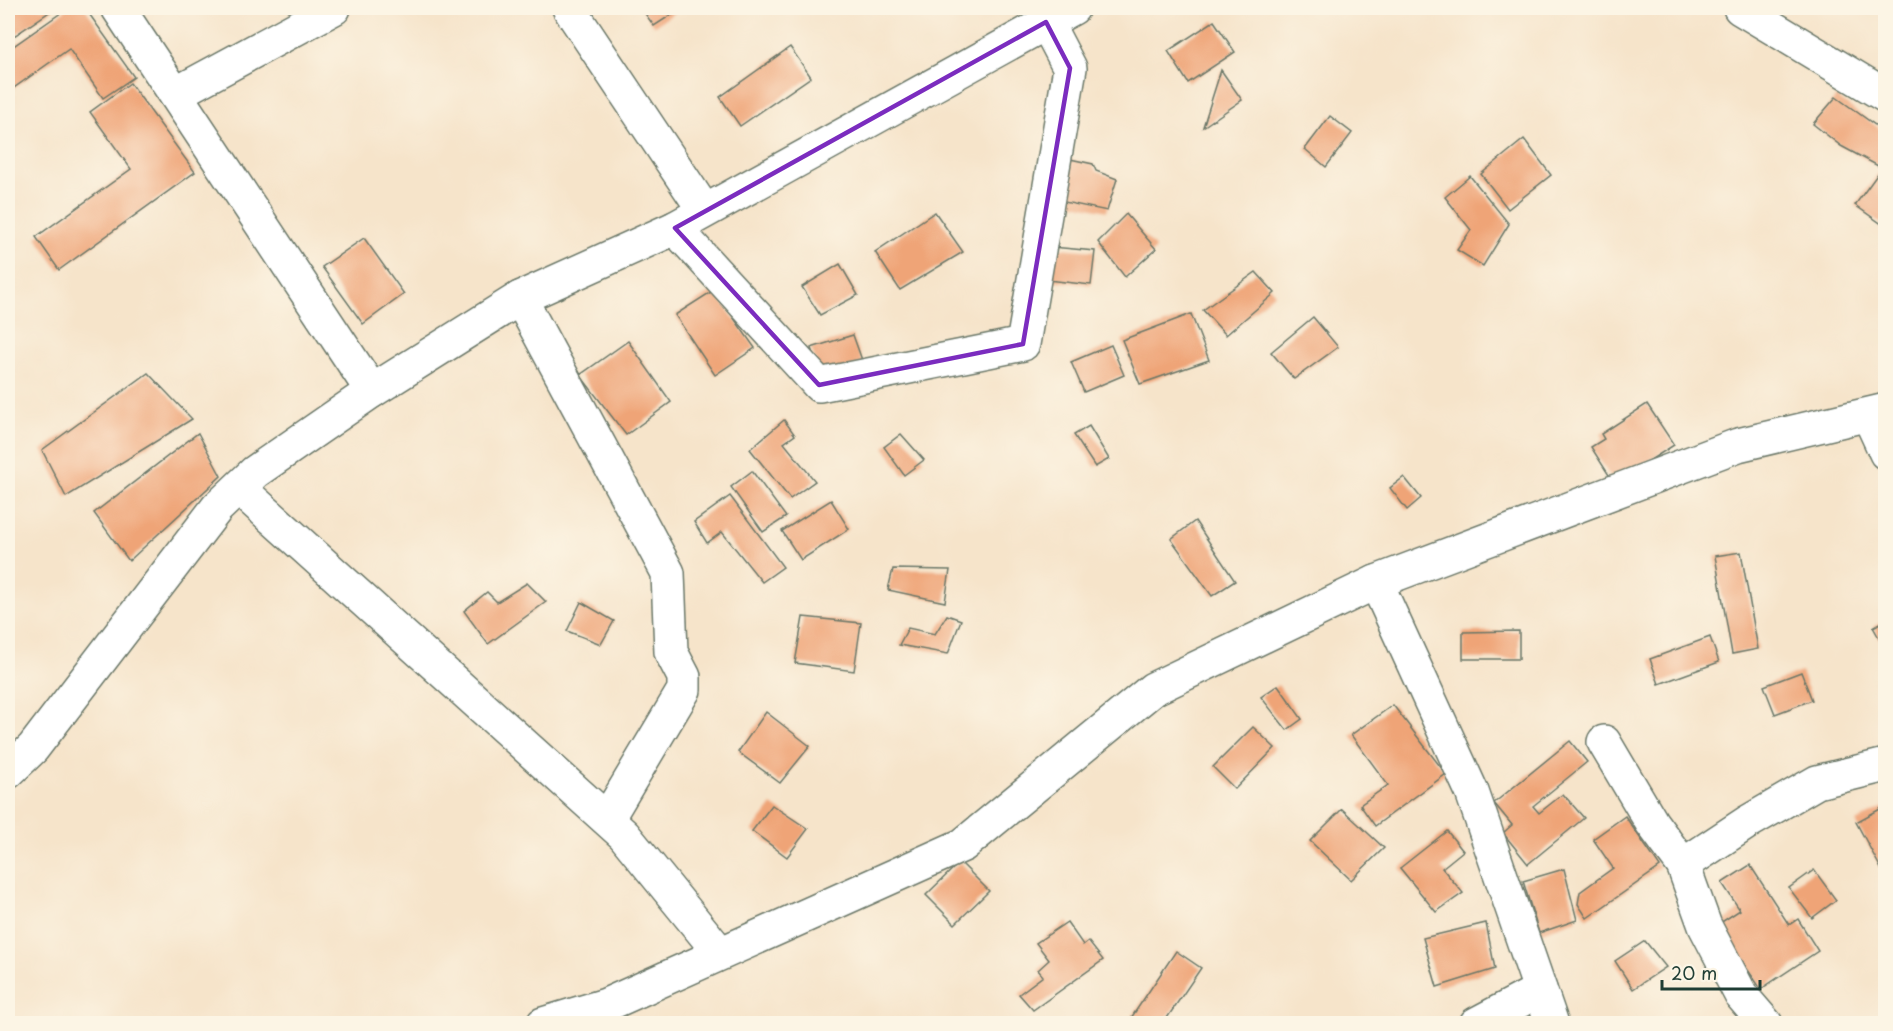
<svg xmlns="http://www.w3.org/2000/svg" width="1893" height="1031" viewBox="0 0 1893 1031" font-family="'Playpen Sans',sans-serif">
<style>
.building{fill:#efa477}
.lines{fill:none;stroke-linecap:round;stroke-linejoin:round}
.street-casing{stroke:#6a7768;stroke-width:36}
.secondary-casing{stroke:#6a7768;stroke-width:36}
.street{stroke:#fff;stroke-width:33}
.secondary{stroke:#fff;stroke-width:33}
.marked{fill:none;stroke:#7b2cbf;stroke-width:4.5;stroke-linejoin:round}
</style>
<rect width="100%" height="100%" fill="#fcf5e5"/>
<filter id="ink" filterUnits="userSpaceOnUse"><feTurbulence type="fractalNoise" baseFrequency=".0167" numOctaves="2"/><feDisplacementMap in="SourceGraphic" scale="12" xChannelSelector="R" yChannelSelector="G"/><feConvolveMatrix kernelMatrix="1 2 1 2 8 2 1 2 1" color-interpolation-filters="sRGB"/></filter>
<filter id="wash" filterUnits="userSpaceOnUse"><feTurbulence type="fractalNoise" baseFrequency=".008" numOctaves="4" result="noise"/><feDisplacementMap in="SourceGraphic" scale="24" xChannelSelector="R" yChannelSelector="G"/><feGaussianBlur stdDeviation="1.35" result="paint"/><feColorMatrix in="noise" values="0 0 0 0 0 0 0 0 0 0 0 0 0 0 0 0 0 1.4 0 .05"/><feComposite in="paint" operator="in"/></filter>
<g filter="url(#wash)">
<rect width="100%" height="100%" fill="#f6e4ca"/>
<g id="blocks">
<g class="building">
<path d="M8,8H55L8,40Z"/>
<path d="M68,8H85L134,77L103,98L69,49L8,92V50Z"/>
<path d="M641,8H682L654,26Z"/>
<path d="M1214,21L1235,52L1188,83L1168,51Z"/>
<path d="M790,47L811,77L740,126L720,97Z"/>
<path d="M1221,70L1242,100L1203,127Z"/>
<path d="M130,83L195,172L59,270L36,237L131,169L90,112Z"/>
<path d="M1836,97L1886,133V227L1855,205L1882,168L1841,146L1813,124Z"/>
<path d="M1330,116L1352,133L1326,167L1305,149Z"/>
<path d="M1524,139L1551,175L1508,209L1481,174Z"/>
<path d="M1061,157L1093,164L1096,171L1117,179L1107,211L1050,199Z"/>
<path d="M1470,176L1509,224L1483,266L1457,250L1471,230L1445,197Z"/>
<path d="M935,212L963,252L900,290L875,252Z"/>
<path d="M1126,214L1156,249L1125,277L1098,242Z"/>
<path d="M364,238L404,294L363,324L322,267Z"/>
<path d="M1052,247L1095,251L1091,285L1048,280Z"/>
<path d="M840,264L858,295L820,315L802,287Z"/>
<path d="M1256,272L1275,293L1226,335L1203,310Z"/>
<path d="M714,290L755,348L715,375L675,315Z"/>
<path d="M1191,314L1209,360L1140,384L1122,340Z"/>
<path d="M1313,317L1338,347L1294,379L1271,352Z"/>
<path d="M853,335L863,363L821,377L811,348Z"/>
<path d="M628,341L671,402L626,435L580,375Z"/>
<path d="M1111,345L1124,375L1084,392L1071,362Z"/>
<path d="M148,373L192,419L66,497L42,450Z"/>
<path d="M1647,404L1674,445L1614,483L1591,447L1604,439L1601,434Z"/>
<path d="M784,420L795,435L784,443L815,481L790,499L750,449Z"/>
<path d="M1089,426L1109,459L1095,467L1074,435Z"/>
<path d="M198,433L221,476L129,561L94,513Z"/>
<path d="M901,434L924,460L904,475L884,447Z"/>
<path d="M752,471L786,517L763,532L731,487Z"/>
<path d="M1404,477L1421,498L1407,510L1390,488Z"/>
<path d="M730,496L783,567L762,582L722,532L707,543L694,522Z"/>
<path d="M831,500L849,529L801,560L782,531Z"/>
<path d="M1195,521L1235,581L1212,596L1171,539Z"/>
<path d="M1741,552L1758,649L1732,654L1715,556Z"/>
<path d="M893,569L950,570L945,602L888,590Z"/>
<path d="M527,583L546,602L488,644L464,611L487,592L497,602Z"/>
<path d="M581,602L614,621L601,644L567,631Z"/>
<path d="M947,615L961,620L948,654L899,645L908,628L935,634Z"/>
<path d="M803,617L861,623L854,671L795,663Z"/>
<path d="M1886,620V650L1873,627Z"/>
<path d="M1519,631V659H1463V632Z"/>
<path d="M1710,637L1719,662L1659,684L1650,659Z"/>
<path d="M1801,672L1812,700L1775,714L1764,686Z"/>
<path d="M1278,685L1302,719L1287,730L1261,697Z"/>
<path d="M1393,705L1446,774L1375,826L1360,805L1388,785L1351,735Z"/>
<path d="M766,712L810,746L780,783L738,752Z"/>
<path d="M1253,727L1275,748L1235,789L1213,767Z"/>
<path d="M1570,741L1587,762L1533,806L1539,813L1563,794L1584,818L1528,864L1503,833L1512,825L1494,803Z"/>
<path d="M772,805L808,829L787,857L752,831Z"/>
<path d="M1884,807L1886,809V878L1856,822Z"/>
<path d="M1342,809L1384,848L1351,880L1310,841Z"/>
<path d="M1625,816L1660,867L1587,918L1578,904L1580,892L1613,868L1593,839Z"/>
<path d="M1447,831L1463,851L1442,868L1463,893L1436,912L1400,868Z"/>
<path d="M960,862L989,891L955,924L926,895Z"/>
<path d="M1750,865L1789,925L1798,919L1818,951L1761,989L1717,925L1740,910L1722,883Z"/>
<path d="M1564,869L1577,920L1539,933L1523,881Z"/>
<path d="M1814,870L1836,900L1812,918L1789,888Z"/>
<path d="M1067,922L1083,945L1088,941L1103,960L1033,1010L1019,994L1043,976L1038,970L1049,960L1036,943Z"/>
<path d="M1486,923L1495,969L1437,987L1423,938Z"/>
<path d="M1645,941L1666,967L1633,989L1615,961Z"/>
<path d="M1176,951L1201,968L1163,1024H1127Z"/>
</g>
</g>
</g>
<g filter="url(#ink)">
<use href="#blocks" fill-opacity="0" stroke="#6a7768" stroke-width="1.5"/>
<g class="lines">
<g class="street-casing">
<g id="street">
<path d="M118,8L372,391"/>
<path d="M569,8L704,210"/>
<path d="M1740,8L1886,96"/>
<path d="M177,93L334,8"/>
<path d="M675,228L819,385L1023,344L1070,68L1046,22"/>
<path d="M520,298L668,573L671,652L684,677V690L607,819"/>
<path d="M1869,416L1886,453"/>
<path d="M239,488L624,835L720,953"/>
<path d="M1376,582L1472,792L1552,1024"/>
<path d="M1604,742L1652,823L1683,865L1705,926L1741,995L1766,1024"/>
<path d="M1683,865L1748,822L1817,782L1886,765"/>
<path d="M543,1024L606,1005L963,845L1153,689L1376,582L1738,445L1886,410"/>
<path d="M1476,1024L1540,990"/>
</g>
</g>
<g class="secondary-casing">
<path id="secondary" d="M8,772L33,748L217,508L255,472L372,391L520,298L675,228L1073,8"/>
</g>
<use href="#street" class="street"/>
<use href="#secondary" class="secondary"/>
</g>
</g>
<path class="marked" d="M1046,22L1070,68L1023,344L819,385L675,228Z"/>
<rect width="1893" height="1031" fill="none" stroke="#fcf5e5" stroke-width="30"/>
<path d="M1662 980v9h98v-9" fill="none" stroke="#1f3d34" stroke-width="3"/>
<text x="1671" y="980" font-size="18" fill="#1f3d34" stroke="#fcf5e5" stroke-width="4.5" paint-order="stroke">20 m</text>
</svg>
